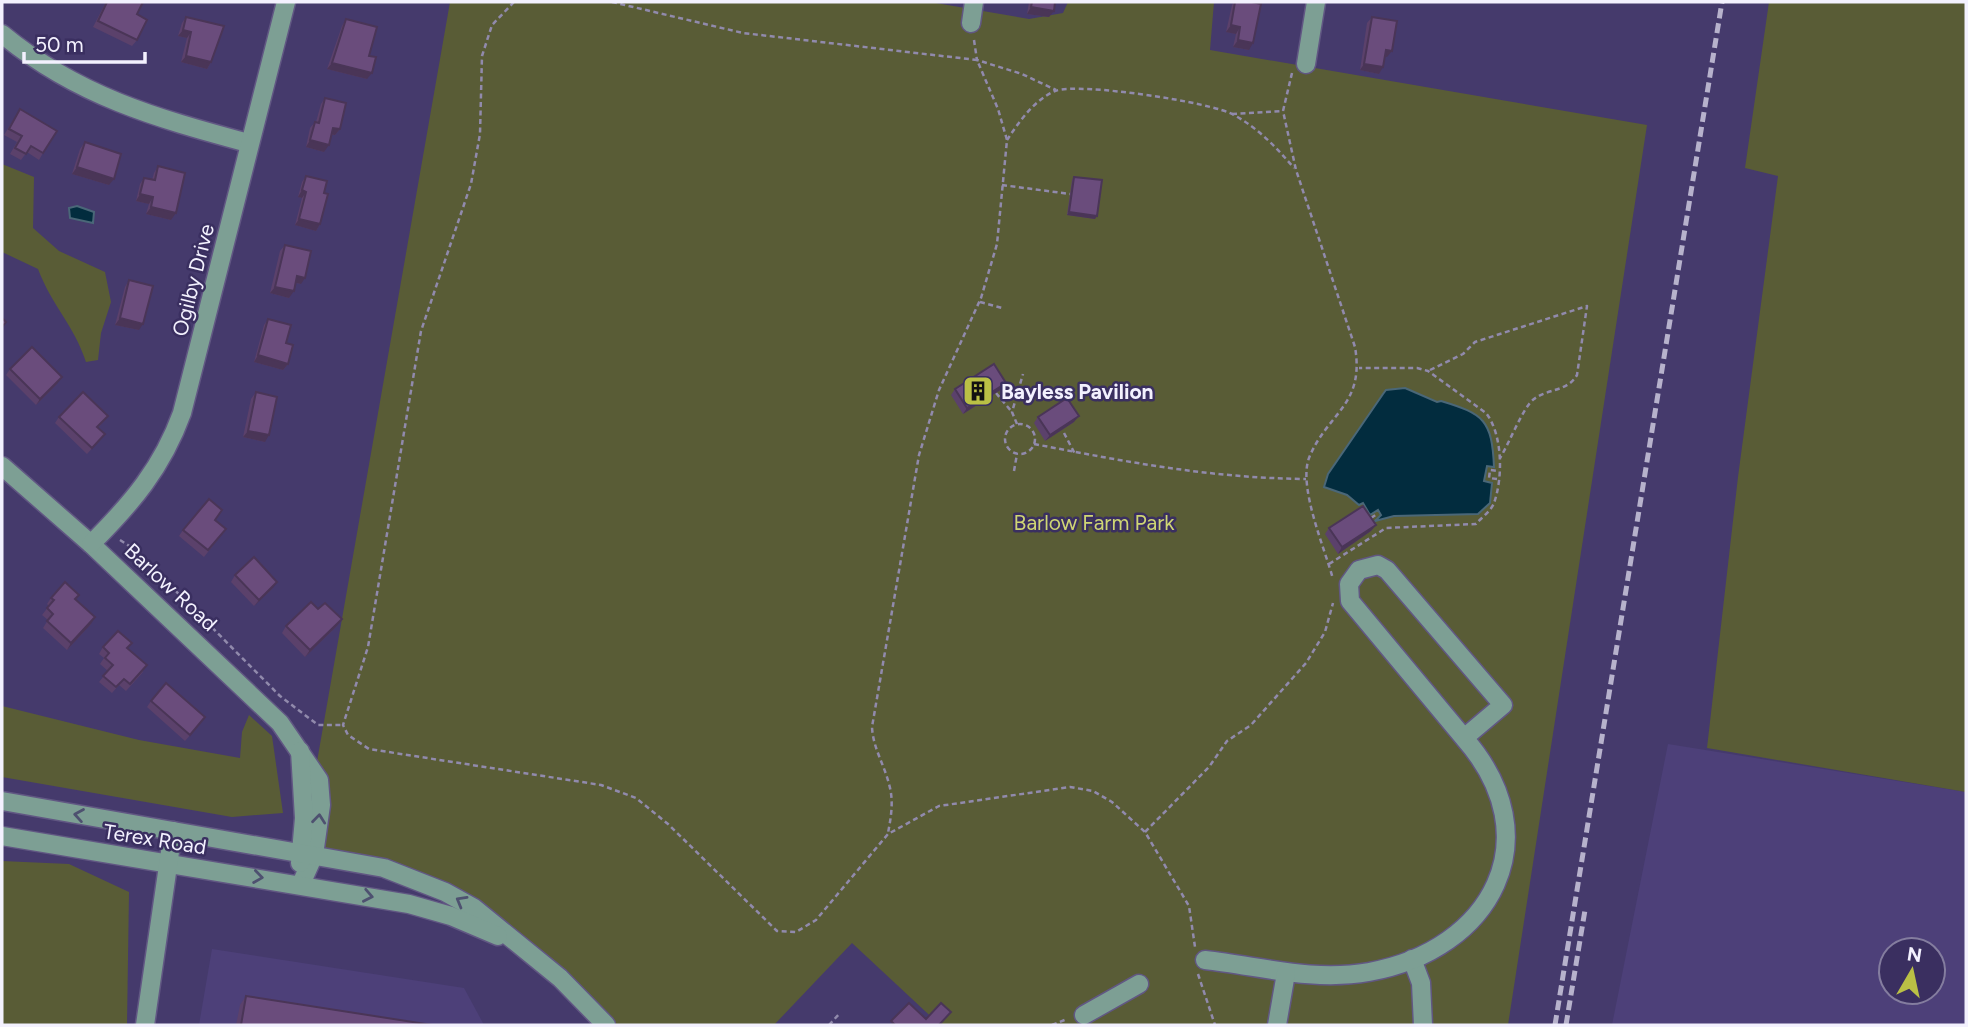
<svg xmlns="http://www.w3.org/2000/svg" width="1968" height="1027" viewBox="0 0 1968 1027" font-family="Figtree,sans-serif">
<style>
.built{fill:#4d4079;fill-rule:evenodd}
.green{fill:#595c36}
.water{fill:#022c3e;stroke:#4a6778;stroke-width:2}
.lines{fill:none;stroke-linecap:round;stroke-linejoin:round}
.minor-casing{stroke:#615783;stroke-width:21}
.path{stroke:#918aac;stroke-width:2.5;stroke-dasharray:5 3.5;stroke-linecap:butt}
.minor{stroke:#7d9f94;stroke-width:18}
.rail{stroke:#b7b2cc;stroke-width:5;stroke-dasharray:10 5;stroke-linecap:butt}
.wall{fill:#5b416b}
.shaded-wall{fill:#4a3557}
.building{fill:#6a4c7c;stroke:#4a3557;stroke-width:2}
.oneway{stroke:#4e5170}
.labels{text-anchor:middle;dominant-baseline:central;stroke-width:5;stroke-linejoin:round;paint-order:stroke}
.street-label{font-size:21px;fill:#f3f1fe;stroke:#3a2f60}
.poi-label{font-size:21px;font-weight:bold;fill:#f3f1fe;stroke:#3a2f60;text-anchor:start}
.park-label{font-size:21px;fill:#cfd674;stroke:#3a2f60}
</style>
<rect width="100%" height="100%" fill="#453a6c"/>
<g class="built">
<path d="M1668,744L1966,792V1025H1612ZM1891,950H1933V992H1891Z"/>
<path d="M212,949L464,988L484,1025H199Z"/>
</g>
<g class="green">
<path d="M450,2H930L1029,19L1063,13L1068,2H1214L1210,50L1647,125L1508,1025H940L852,943L774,1025H616L562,971L474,903L314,855L315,773Z"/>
<path d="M1769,2H1966V792L1707,748L1738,477L1778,176L1745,168Z"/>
<path d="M2,164L34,177L33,228L59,251L105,272L111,302L101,333L98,360L86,362C74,325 52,306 38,269L2,252Z"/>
<path d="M2,706L139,740L240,758L242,732L249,715L272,736L283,813L232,817L2,777Z"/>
<path d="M2,861L69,864L129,892L127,1025H2Z"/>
</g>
<g class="water">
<path d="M77,206L94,212L93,223L70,218L69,208Z"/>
<path d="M1405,388L1437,402L1441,401C1484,414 1492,420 1494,467L1487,466L1484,481L1492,483L1490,503L1478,514L1394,516L1375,521L1381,515L1378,510L1370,515L1363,503L1359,505L1347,495L1324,487L1328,474L1383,394L1386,390Z"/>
</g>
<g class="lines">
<g class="minor-casing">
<g id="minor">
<path d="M971,23L974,2"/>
<path d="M2,34C77,96 156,118 248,143"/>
<path d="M1306,64L1316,2"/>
<path d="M2,466L91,544L280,723L319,780L321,805L314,855L301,884"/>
<path d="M91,544C132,503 162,468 182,413L286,2"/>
<path d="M300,751L304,818L300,863"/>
<path d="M2,801L384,868L445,892L474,908L560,978L606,1025"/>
<path d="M2,836L409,904L451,916L498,936"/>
<path d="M1412,959L1421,983L1423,1025"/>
<path d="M1205,960C1260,966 1313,982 1369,972C1492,950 1552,838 1464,738L1350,601L1349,584L1359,570L1378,565L1387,570L1503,705L1464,738"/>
<path d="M1084,1015L1139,984"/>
<path d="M145,1025L173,831"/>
<path d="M1277,1025L1286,973"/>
</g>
</g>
<g class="path">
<path d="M514,2L492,25L482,56L480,134L471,184L421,331L368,647L343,725L348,735L369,749L601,785L636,798L668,824L777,931L796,932L816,920L888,834L939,806L1070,787L1093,791L1112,802L1145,832L1189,906L1195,947"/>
<path d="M612,2L743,33L977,60L998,109L1007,140L997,244L981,298L939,390L919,455L872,727C873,748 884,764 889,784C894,801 891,817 888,833"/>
<path d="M974,40L977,60L1022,74L1056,90"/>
<path d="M1292,73L1283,111L1296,170L1355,347C1365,406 1327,413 1309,458C1298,487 1325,549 1333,579"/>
<path d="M1232,114L1283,111"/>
<path d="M1007,140C1019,122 1034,100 1055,91C1078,82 1212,102 1234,115C1259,129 1276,147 1294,168"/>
<path d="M1002,185L1070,194"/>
<path d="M980,302L1002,308"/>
<path d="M1430,370L1463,354L1475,342L1587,306L1577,375C1567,392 1549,388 1534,399C1523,407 1509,444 1500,458"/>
<path d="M996,393L1012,412"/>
<path d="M1017,424L1012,412L1023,374"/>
<circle cx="1020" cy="439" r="15"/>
<path d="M1064,433L1075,454"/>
<path d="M1034,444C1127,462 1210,478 1306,479"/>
<path d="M1014,471L1017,454"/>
<path d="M1497,479L1489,478L1490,470L1498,471"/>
<path d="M1371,518L1377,514"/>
<path d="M120,540L134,549L280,696L318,725H343"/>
<path d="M1329,564L1386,528L1476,524C1481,518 1491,511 1494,503C1503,478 1503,435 1486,413L1428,371L1417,368H1359"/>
<path d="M1145,832L1209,767L1227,741L1251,725L1306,663L1325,632L1333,603"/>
<path d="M1198,974L1215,1025"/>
<path d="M829,1025L840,1013"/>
<path d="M1052,1025L1067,1019"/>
</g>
<use href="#minor" class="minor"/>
<g class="rail">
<path d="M1555,1025L1722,2"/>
<path d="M1566,1025L1585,910"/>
</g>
</g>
<g class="wall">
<path d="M106,2H143L137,14V40L132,46L93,27Z"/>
<path d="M1029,2H1055L1049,17L1027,14Z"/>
<path d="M1234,2H1252L1249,50L1233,47L1236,34L1226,32L1232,5Z"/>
<path d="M186,17L211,62L207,69L181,62L187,38L178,36L182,23Z"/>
<path d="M1372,17L1387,57H1385L1379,74L1360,70L1367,23Z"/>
<path d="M346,19L369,56L367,79L327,69L342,26Z"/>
<path d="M325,98L340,129L335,135H332L324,152L306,147L310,128L315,122H316L321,104Z"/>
<path d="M20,109L43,153L39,160L27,152L21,160L10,154L17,142L4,135Z"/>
<path d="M85,142L109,185L72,174L80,149Z"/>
<path d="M158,166L171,220L146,214L149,204L136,201L140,184L144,178L152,180L154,173Z"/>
<path d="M306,176L324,193L320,224L316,231L295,225L302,198L298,197L302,182Z"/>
<path d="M1074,177L1095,219L1067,215L1072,180Z"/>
<path d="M285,245L301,284L296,283L289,298L270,293L280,251Z"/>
<path d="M129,280L139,330L115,325L125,287Z"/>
<path d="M268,319L286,343L288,364L283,370L254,362L264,325Z"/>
<path d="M10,369L57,384L36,405L6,375Z"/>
<path d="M1006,383L1002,389L963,414L951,395L955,389Z"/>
<path d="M256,392L265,442L243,437L251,399Z"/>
<path d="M108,416L98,428L105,434L87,454L55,423L59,417Z"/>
<path d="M1038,417L1074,422L1045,441L1034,423Z"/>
<path d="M1376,525L1371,531L1338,554L1325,534L1329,528Z"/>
<path d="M226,529L204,557L179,536L183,530Z"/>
<path d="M235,575L273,588L254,606L231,582Z"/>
<path d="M79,595L76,600L91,624L67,650L43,628L48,620L42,615L49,606L47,604L51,598Z"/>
<path d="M318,609L342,619L337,626L305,657L282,633L286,626Z"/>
<path d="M103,647L128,648L143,672L126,691L119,685L112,693L99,682L108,671L100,664L104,658L99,654Z"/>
<path d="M151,701L201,723L185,741L147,707Z"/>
<path d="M246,996L432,1025H236L240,1005Z"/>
</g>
<g class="shaded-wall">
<path d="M1031,7L1054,11L1049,17L1027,14Z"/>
<path d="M1231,25L1240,27L1236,34L1226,32Z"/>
<path d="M183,30L191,32L187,38L178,36Z"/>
<path d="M1238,40L1253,43L1249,50L1233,47Z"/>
<path d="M1386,50L1392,51L1387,57L1382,56Z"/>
<path d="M186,56L211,62L207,69L181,62Z"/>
<path d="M332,63L372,73L367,79L327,69Z"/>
<path d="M1364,64L1383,67L1379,74L1360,70Z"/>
<path d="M333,128L340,129L335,135L329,134Z"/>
<path d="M310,140L329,145L324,152L306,147Z"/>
<path d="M77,167L114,179L109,185L72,174Z"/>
<path d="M302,190L306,192L302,198L298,197Z"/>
<path d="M140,194L153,197L149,204L136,201Z"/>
<path d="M151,207L176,213L171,220L146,214Z"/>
<path d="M1069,212L1097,216L1095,219L1067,215Z"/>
<path d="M299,219L320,224L316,231L295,225Z"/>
<path d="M297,276L305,278L301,284L293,282Z"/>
<path d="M275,287L294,291L289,298L270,293Z"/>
<path d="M120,318L143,324L139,330L115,325Z"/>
<path d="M258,355L288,364L283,370L254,362Z"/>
<path d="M62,377L57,384L36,405L40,399Z"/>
<path d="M1006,383L1002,389L963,414L967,408Z"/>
<path d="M1079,416L1074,422L1045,441L1050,435Z"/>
<path d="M248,431L269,435L265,442L243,437Z"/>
<path d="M1376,525L1371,531L1338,554L1342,547Z"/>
<path d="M277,582L273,588L254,606L259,600Z"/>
<path d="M95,617L91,624L67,650L71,643Z"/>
<path d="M342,619L337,626L305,657L310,650Z"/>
</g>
<g class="building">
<path d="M107,2H143L137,14L147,20L137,40L98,21Z"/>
<path d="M1032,2H1055L1054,11L1031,7Z"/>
<path d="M1235,2H1252L1261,4L1253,43L1238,40L1240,27L1231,25Z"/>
<path d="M186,17L224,26L211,62L186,56L191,32L183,30Z"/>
<path d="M1372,17L1397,21L1392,51L1386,50L1383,67L1364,64Z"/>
<path d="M346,19L377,27L369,56L376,57L372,73L332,63Z"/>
<path d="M325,98L346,103L340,129L333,128L329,145L310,140L315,122L319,123Z"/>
<path d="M20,109L57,131L43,153L31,146L26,154L15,148L22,136L9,129Z"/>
<path d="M85,142L121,154L114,179L77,167Z"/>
<path d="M158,166L185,173L176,213L151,207L153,197L140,194L144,178L155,180Z"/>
<path d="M306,176L327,181L324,193L328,194L320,224L299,219L306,192L302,190Z"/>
<path d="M1074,177L1102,180L1097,216L1069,212Z"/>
<path d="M285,245L311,251L305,278L297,276L294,291L275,287Z"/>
<path d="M129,280L153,286L143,324L120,318Z"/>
<path d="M2,318L6,322L2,327Z"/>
<path d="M268,319L291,325L286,343L293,345L288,364L258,355Z"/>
<path d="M32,347L62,377L40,399L10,369Z"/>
<path d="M994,364L1006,383L967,408L955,389Z"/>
<path d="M83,392L108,416L97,427L105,434L92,448L59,417Z"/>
<path d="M256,392L277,397L269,435L248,431Z"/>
<path d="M1067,398L1079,416L1050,435L1038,417Z"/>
<path d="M209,499L222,510L215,520L226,529L208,550L183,530Z"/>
<path d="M1363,506L1376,525L1342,547L1329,528Z"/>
<path d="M254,557L277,582L259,600L235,575Z"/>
<path d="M65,582L79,595L75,599L95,617L71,643L47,621L53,614L47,608L54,600L51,598Z"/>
<path d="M311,602L318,609L325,603L342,619L310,650L286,626Z"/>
<path d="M118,631L132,643L127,648L147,665L130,684L124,679L116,687L103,676L113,665L105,658L109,653L103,647Z"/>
<path d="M166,683L205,717L190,735L151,701Z"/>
<path d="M246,996L432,1025H241Z"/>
<path d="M909,1003L926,1019L941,1003L951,1012L939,1025H895L891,1021Z"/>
</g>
<defs><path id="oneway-chevron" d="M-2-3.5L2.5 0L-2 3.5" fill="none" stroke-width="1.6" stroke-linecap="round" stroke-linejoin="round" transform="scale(1.75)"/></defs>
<g class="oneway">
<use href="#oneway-chevron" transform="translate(79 815) rotate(-170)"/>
<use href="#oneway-chevron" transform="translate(319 819) rotate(-84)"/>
<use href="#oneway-chevron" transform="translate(258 877) rotate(8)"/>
<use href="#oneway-chevron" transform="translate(368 896) rotate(11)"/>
<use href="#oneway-chevron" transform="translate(461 901) rotate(-150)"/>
</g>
<defs>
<g id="building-square" transform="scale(1.575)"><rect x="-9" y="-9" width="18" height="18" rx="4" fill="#bac045" stroke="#3a2f60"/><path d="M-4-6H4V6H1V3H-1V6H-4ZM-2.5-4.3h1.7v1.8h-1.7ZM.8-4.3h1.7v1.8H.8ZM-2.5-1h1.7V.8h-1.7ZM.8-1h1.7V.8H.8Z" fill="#111"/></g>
</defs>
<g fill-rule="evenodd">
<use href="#building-square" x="978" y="391"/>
</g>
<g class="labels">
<g class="street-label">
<text transform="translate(193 280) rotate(-76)">Ogilby Drive</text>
<text transform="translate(171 587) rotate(43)">Barlow Road</text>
<text transform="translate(155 839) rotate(9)">Terex Road</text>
</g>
<g class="poi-label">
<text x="1001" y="391">Bayless Pavilion</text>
</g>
<g class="park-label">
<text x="1094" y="522">Barlow Farm Park</text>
</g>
</g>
<rect width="1968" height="1027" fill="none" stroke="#f3f1fe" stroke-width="7"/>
<g transform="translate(1912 971) rotate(9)"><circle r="33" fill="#3a2f60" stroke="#847d9f" stroke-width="2"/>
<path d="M0-5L12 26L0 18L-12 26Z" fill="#bac045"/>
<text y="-10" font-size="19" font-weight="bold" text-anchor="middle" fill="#f3f1fe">N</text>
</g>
<path d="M24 52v10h121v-10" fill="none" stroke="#f3f1fe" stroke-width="3.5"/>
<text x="35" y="52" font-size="21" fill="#f3f1fe" stroke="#3a2f60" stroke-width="5" paint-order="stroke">50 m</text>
</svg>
